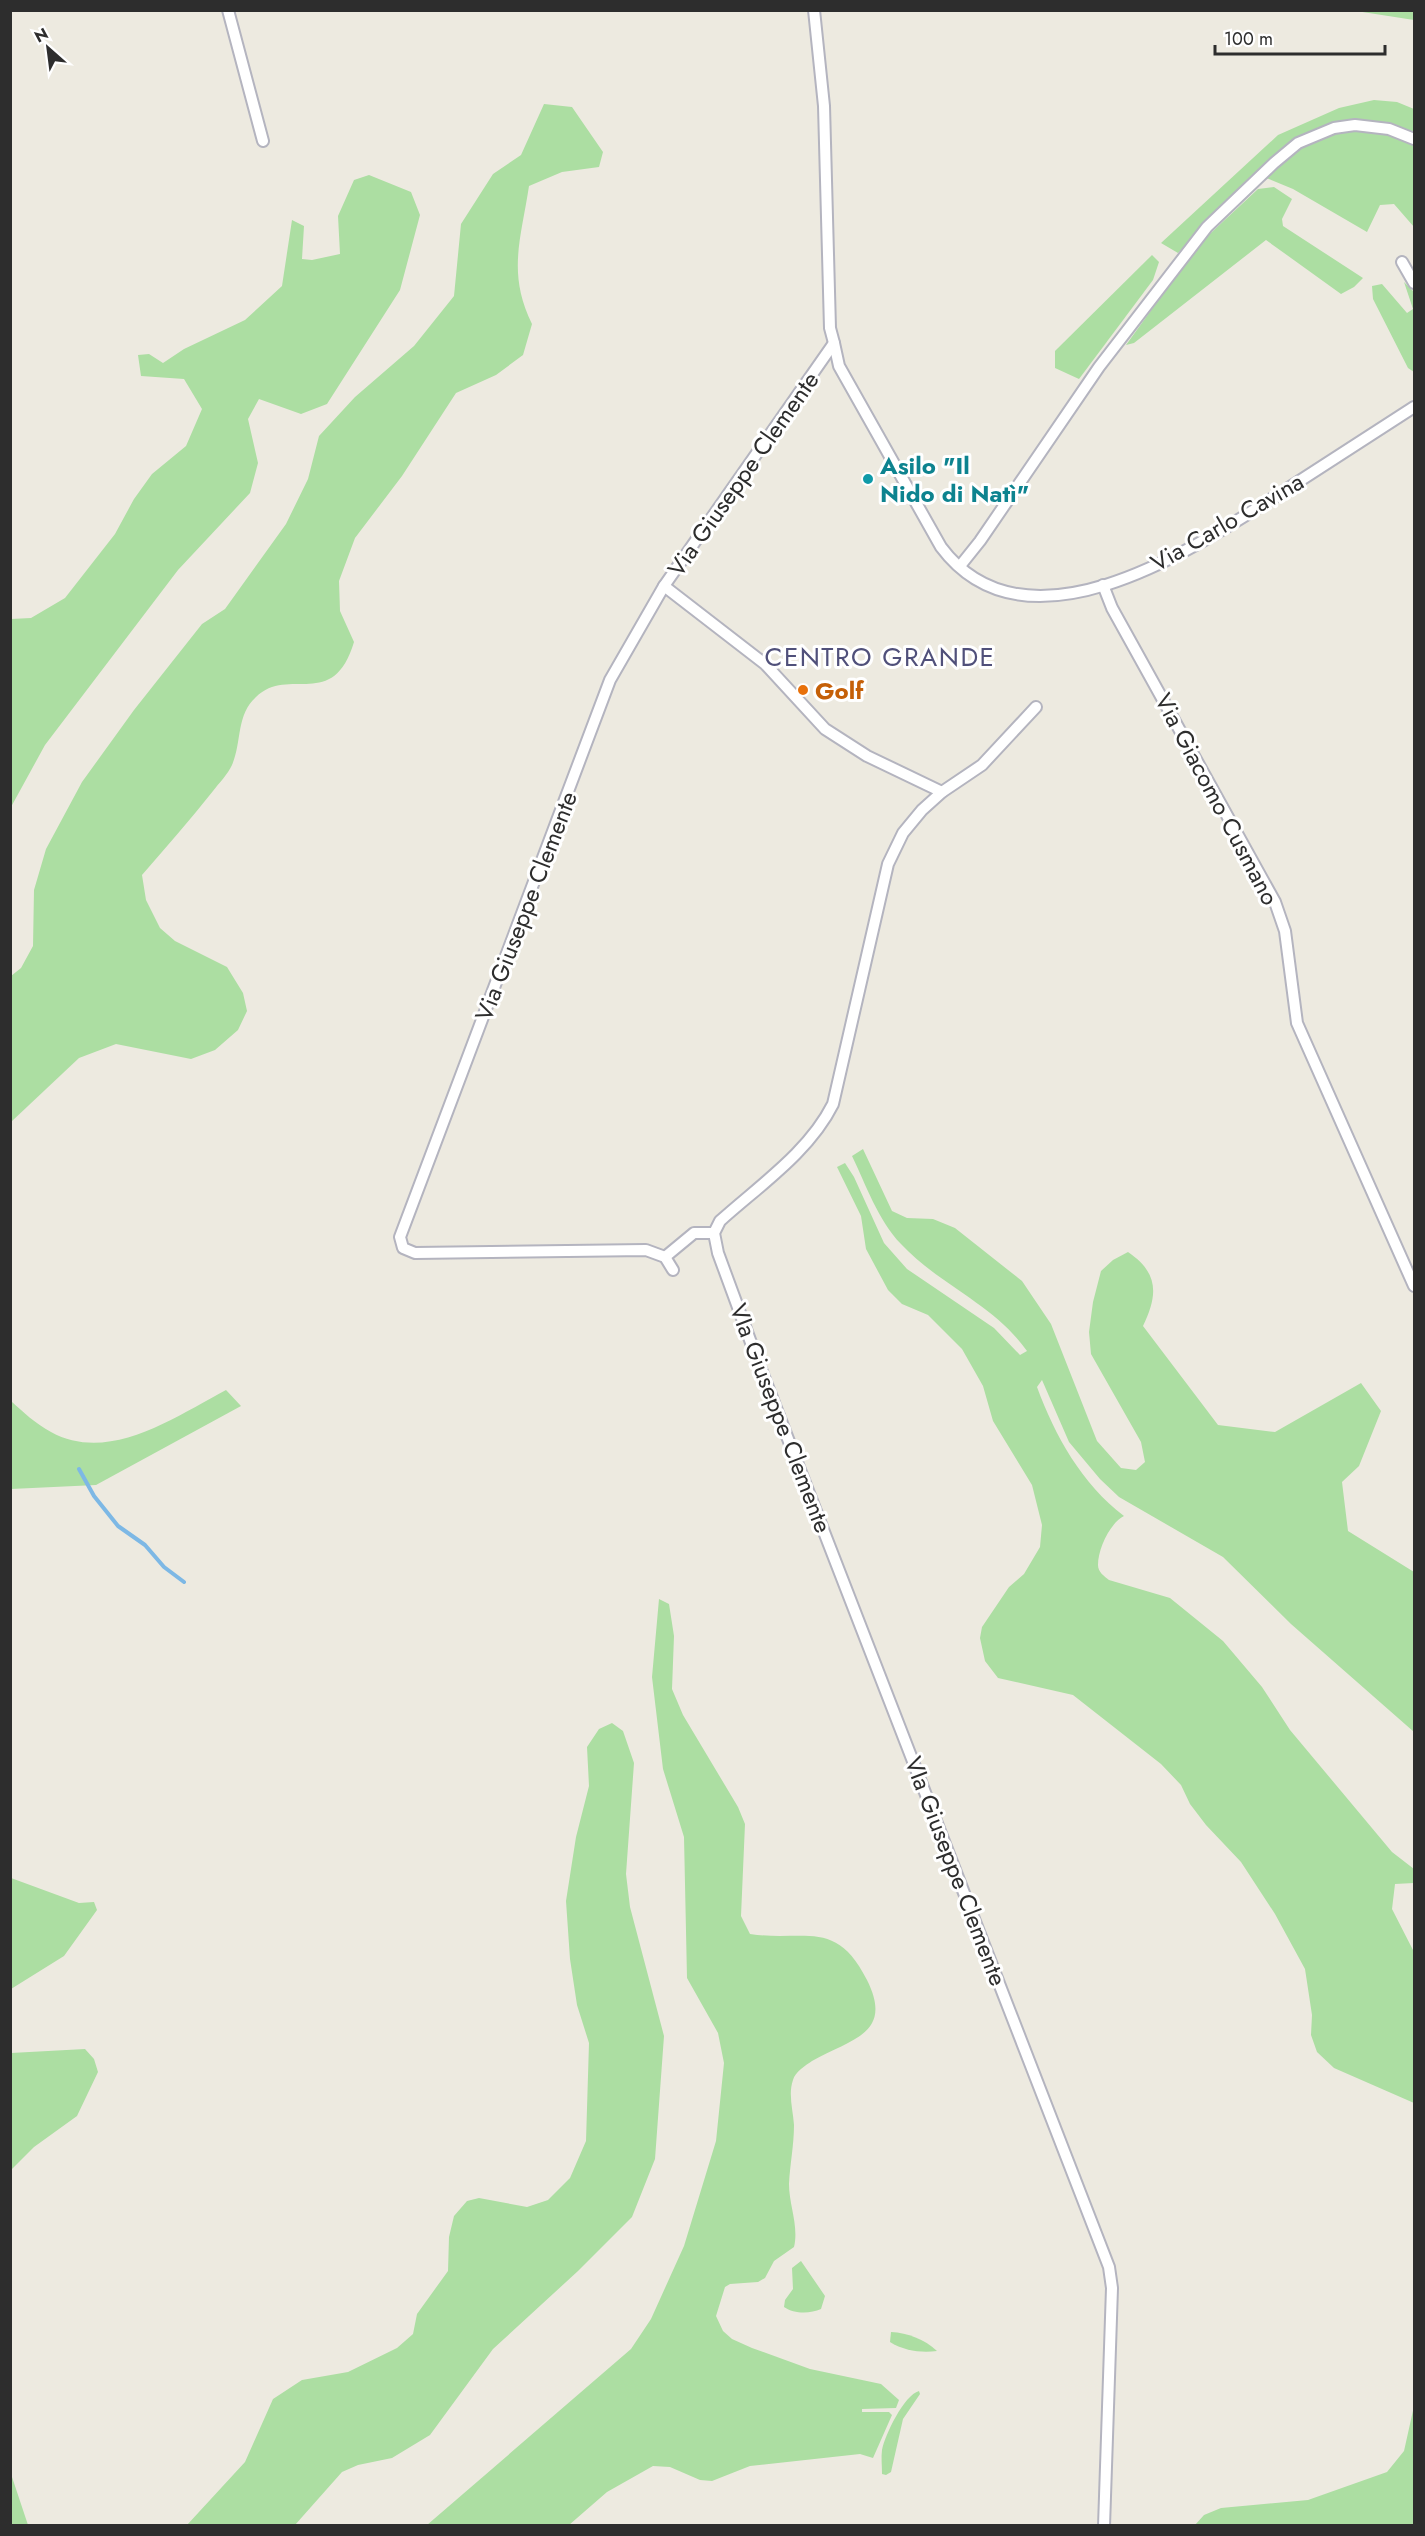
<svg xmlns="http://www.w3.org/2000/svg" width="1425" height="2536" viewBox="0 0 1425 2536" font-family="Jost,sans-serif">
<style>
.green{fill:#acdea2}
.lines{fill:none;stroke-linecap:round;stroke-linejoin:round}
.stream{stroke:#7db8e5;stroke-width:4}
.minor-casing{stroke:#b4b4bf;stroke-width:14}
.minor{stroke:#fff;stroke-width:10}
.culture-dot{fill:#0f9aa8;stroke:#fff;stroke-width:2}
.food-dot{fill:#e8710a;stroke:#fff;stroke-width:2}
.labels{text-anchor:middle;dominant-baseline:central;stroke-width:6;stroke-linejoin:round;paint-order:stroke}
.culture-label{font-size:24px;font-weight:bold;fill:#0d838f;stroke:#fff;text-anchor:start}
.street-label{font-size:24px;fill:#2d2d2d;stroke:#fff}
.food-label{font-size:24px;font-weight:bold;fill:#c56008;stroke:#fff;text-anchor:start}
.neighbourhood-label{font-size:26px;letter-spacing:1.5px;fill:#50507a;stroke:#fff}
</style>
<rect width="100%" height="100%" fill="#edeae0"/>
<g class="green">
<path d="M1356,11H1414V20Z"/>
<path d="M1374,100L1397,102L1414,109V227L1394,204L1380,205L1367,232L1293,189L1264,177L1245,186L1178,253L1161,243L1278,135L1339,108Z"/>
<path d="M544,104L572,107L603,152L599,167L562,172L529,186C521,239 507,273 532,324L523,355L496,375L456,393L402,476L355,538L339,581L340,611L354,642C333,712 289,665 256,697C236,715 242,742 232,765C228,774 219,783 213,791C190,820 166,847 142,875L146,900L160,928L175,941L227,967L243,993L247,1011L238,1030L215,1050L191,1059L116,1044L79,1058L11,1122V976L21,968L33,946L34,890L46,849L82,782L134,710L202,624L225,609L286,524L308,479L319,436L355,397L414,346L454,296L461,224L493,174L521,155Z"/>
<path d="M369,175L411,192L420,215L400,290L327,404L301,414L259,399L248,419L258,463L250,493L178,570L45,745L11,807V619L31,618L65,598L115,534L134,499L152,474L186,446L202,409L184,379L141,376L138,355L149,354L163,363L184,349L245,320L282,286L292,220L304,226L302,259L312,260L340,254L338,216L354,180Z"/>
<path d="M1274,187L1292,199L1282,219L1283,226L1363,278L1354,287L1341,294L1266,240L1134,343L1126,345L1199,244L1258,189Z"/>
<path d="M1152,255L1159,262L1153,280L1079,379L1055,368V351Z"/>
<path d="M1404,282L1414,292V372L1408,368L1373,299L1372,286L1382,284L1407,313L1413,309Z"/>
<path d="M863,1149L892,1211L907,1218L933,1219L955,1228L1022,1281L1051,1324L1097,1441L1121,1468L1136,1470L1145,1462L1141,1442L1091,1354L1089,1332L1093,1302L1101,1271L1113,1260L1128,1252C1159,1273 1158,1295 1143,1326L1218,1425L1275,1432L1361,1383L1381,1411L1359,1466L1342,1482L1348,1531L1414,1572V1732L1291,1624L1223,1557L1119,1497L1100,1479L1069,1442L1042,1380L1037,1387C1055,1436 1082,1484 1124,1516C1110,1523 1098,1549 1098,1565C1098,1572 1104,1576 1109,1580L1170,1598L1223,1641L1262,1687L1290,1730L1392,1852L1414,1869V1883L1395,1884L1392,1909L1414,1952V2103L1334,2068L1317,2052L1311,2035L1312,2015L1305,1969L1275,1914L1241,1862L1206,1825L1190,1804L1181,1785L1161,1764L1073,1695L998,1678L985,1661L980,1638L982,1627L1009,1587L1024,1574L1040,1547L1042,1525L1032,1485L993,1421L983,1386L962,1349L928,1315L902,1304L888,1290L866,1249L861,1216L837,1167L845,1163L854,1177L884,1243L907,1269L994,1328L1020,1355L1027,1351C994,1304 939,1285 901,1244C878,1220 866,1185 852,1156Z"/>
<path d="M226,1390L241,1406L96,1485L11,1489V1401C23,1412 36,1424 51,1432C109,1464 175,1417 226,1390Z"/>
<path d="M659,1599L669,1604L674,1636L672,1689L683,1715L738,1807L745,1824L741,1916L750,1934C805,1942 836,1918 867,1980C894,2034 851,2039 812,2061C806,2065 795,2072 793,2080C788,2094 793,2110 794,2125C794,2145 790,2164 789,2184C789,2205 799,2226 794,2247L774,2261L765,2278L758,2282L730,2284L725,2287L716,2316L723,2331L732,2339L752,2348L810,2369L881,2384L899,2400L896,2408L862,2409V2412H889L892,2415L873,2458L860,2454L750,2466L712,2481L700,2480L670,2467L653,2466L607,2492L569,2525H427L631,2349L651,2319L684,2246L716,2141L724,2063L718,2033L687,1978L684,1837L663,1769L652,1677Z"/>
<path d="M612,1723L623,1731L634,1763L626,1874L630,1907L664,2036L655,2159L632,2217L578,2271L493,2349L430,2435L392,2458L358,2465L342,2472L295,2525H187L245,2462L273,2399L302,2380L348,2372L397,2348L413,2334L417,2314L448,2271L449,2237L454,2216L467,2201L479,2198L527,2207L548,2200L570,2178L586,2141L589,2043L577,2005L570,1959L566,1901L576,1837L589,1786L587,1747L599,1729Z"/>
<path d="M11,1878L79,1903L94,1902L97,1910L64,1956L11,1989Z"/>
<path d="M85,2049L94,2059L98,2072L77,2116L34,2147L11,2170V2053Z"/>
<path d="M801,2261L825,2296L821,2309C810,2314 794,2314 784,2307L785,2300L793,2289L792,2268Z"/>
<path d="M891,2332C908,2333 924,2339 937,2351C922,2353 904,2351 890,2342Z"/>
<path d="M919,2391L920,2394L903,2419L891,2472L886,2475L882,2474C882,2466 881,2457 882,2450C885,2435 904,2395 919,2391Z"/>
<path d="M1414,2406V2525H1195L1204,2515L1221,2508L1308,2500L1387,2472L1404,2451Z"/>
<path d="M10,2471L28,2525H11Z"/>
</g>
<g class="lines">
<path class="stream" d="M79,1469L94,1496L118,1526L145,1545L164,1567L184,1582"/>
<g class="minor-casing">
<g id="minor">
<path d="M228,10L263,141"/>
<path d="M814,10L824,106L830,328L834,343L839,366L941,547C1027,662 1198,546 1284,491C1327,463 1371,435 1414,407"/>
<path d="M1402,262L1414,283"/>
<path d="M960,566L980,541L1099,367L1207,227L1274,163L1298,143L1334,128L1355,125L1389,129L1414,139"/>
<path d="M1103,585L1112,608L1275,902L1285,931L1297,1023L1414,1286"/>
<path d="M664,586L765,664L825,729L867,756L942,792"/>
<path d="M1036,707L982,765L942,792L922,810L903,833L888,864L833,1104C809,1152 760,1185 720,1221L714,1233L718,1253L757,1359L1109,2267L1112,2288L1104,2526"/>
<path d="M665,1257L694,1233H714"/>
<path d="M673,1270L665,1257L646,1250L415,1253L403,1248L400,1237L610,680L664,586L834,343"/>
</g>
</g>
<use href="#minor" class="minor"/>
</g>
<circle class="culture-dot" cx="868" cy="479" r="6"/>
<circle class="food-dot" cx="803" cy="690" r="6"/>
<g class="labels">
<g class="culture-label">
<text x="880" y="465">Asilo "Il<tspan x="880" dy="28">Nido di Natì"</tspan></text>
</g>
<g class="street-label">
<text transform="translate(743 474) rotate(-55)">Via Giuseppe Clemente</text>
<text transform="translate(1227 522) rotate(-30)">Via Carlo Cavina</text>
<text transform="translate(1217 799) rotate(62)">Via Giacomo Cusmano</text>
<text transform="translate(526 906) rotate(-69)">Via Giuseppe Clemente</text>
<text transform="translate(781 1418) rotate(69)">VIa Giuseppe Clemente</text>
<text transform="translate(956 1871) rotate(69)">VIa Giuseppe Clemente</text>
</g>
<g class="food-label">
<text x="815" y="690">Golf</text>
</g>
<g class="neighbourhood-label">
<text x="880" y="657">CENTRO GRANDE</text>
</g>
</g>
<rect width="1425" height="2536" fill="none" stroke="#2d2d2d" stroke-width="24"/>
<g transform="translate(48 48) rotate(332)" stroke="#ffffff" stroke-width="4.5" paint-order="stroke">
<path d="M0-4.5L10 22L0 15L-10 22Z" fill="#2d2d2d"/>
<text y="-9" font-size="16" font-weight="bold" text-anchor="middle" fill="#2d2d2d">N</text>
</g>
<path d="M1215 45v9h170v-9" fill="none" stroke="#2d2d2d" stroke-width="3"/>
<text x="1224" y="45" font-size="18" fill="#2d2d2d" stroke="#ffffff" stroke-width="4.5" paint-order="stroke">100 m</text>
</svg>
